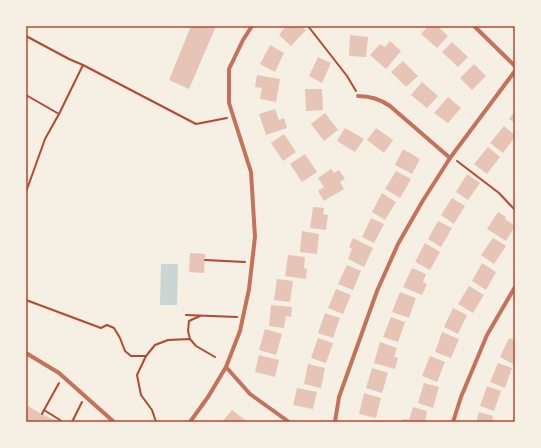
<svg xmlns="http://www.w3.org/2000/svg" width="541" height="448" viewBox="0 0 541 448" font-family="'Times New Roman',serif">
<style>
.water{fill:#c9d6d2}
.building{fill:#e6c5b7}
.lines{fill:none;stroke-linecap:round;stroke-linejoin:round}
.path{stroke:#b5482f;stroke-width:2}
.minor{stroke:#c5725c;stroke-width:4}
.neatline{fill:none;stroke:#b5482f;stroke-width:1.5}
</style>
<rect width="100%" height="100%" fill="#f6efe4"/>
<path class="water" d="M161,264H178L177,305H160Z"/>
<g class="building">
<path d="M191,26H216L189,89L169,80Z"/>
<path d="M286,26H301L306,30L291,46L279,35Z"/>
<path d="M428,26H437L448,36L437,48L421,34Z"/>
<path d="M350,35L368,37L366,57L349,56Z"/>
<path d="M390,41L401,51L386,69L370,55L380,44L385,47Z"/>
<path d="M452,42L468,57L458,67L442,52Z"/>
<path d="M270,45L284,53L275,72L260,64Z"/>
<path d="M318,57L331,63L322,83L309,76Z"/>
<path d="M403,61L418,76L406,87L391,72Z"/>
<path d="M474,64L486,76L472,90L460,78Z"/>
<path d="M257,75L280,79L276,102L260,99L262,88L255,87Z"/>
<path d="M422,82L438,96L427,108L411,95Z"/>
<path d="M305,89H322L323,110L306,111Z"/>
<path d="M448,97L461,108L448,123L434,113Z"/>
<path d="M275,109L279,120L284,118L287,128L266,135L259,114Z"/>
<path d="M515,111V123L509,119Z"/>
<path d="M325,113L338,130L324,141L311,124Z"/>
<path d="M504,126L515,135V137L503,153L490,143Z"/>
<path d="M345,128L364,139L355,152L337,141Z"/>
<path d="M376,128L393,140L384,153L367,140Z"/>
<path d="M284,134L296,152L283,161L271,143Z"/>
<path d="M488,147L500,157L487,174L474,164Z"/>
<path d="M403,149L420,159L412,174L395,165Z"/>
<path d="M305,154L317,172L302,182L290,164Z"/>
<path d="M331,169L334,173L339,170L345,179L340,182L344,189L324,201L318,191L324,187L318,178Z"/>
<path d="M396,171L411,179L400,198L385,189Z"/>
<path d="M467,174L480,183L468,200L456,192Z"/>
<path d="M382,193L396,202L385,220L372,212Z"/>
<path d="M452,198L465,206L454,224L441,215Z"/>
<path d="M313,207L324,208L323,214L328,215L326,230L310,228Z"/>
<path d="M498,212L506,217L505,219L515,226L506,241L487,229Z"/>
<path d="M371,218L384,224L374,243L362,237Z"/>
<path d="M438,221L452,228L441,247L428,239Z"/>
<path d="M302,231L319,234L317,254L300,252Z"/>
<path d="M353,238L373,248L364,267L348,259L352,249L349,247Z"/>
<path d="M493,238L506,246L494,264L481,255Z"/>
<path d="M425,243L440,252L430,270L415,262Z"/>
<path d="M190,253L205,254L204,273L189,272Z"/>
<path d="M288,255L305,257L304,268L307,269L306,279L285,276Z"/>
<path d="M482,263L496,272L486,290L472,281Z"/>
<path d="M347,265L361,271L353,290L338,284Z"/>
<path d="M412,268L426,274L423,282L427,284L422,295L403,287Z"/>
<path d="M277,279L293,281L290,302L274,300Z"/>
<path d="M469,286L484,295L473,313L458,304Z"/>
<path d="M336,289L351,295L343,314L328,308Z"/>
<path d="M400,292L416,298L409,318L392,312Z"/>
<path d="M271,305L292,307L291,317L286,316L284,328L269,326Z"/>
<path d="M453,308L467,315L458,334L444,327Z"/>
<path d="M325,313L340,318L333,338L318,333Z"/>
<path d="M391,317L405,322L398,342L383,337Z"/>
<path d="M265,329L282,334L276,355L259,350Z"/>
<path d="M442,332L459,339L451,358L435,352Z"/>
<path d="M318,338L333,343L326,363L311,358Z"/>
<path d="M509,338L515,341V365L500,357Z"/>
<path d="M380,342L397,348L394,357L398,358L395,369L374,363Z"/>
<path d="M259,355L279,360L275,377L255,372Z"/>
<path d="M430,356L445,362L437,382L422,376Z"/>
<path d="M498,363L512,368L505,388L490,382Z"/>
<path d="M308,364L325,368L321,388L304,384Z"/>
<path d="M372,368L388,373L382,393L366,388Z"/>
<path d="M424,383L439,387L433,408L418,403Z"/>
<path d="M487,386L501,391L494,411L480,406Z"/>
<path d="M297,388L317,392L313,409L293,405Z"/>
<path d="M364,393L381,398L376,418L359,414Z"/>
<path d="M26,405L42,414L58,422H26Z"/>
<path d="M413,407L427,411L425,422H403L404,419L409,420Z"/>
<path d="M232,410L248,422H222Z"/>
<path d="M479,412L493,416L492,422H476Z"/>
</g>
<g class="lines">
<g class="path">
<path d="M308,26L347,76L356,91"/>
<path d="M26,36L69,59L83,65L196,124L227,118"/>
<path d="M26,95L59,114"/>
<path d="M457,161L499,193L515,210"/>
<path d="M26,192L45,139L59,114L83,65"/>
<path d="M205,260L245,262"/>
<path d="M26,300L101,328L107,325L114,328L120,338L125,351L131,356H146"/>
<path d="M186,315L237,317"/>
<path d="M190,339L188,331L189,321L200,316"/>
<path d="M59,383L44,410L60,420L61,422"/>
<path d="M42,414L44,410"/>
<path d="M72,422L82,402"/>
<path d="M156,422L152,410L141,395L137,375L146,356L155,345L168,340L190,339L196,346L215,357"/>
</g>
<g class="minor">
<path d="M474,26L515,66"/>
<path d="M358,96C371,96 380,99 390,106L450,158"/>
<path d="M26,353L59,373L114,422"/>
<path d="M226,367L250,394L289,422"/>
<path d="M190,422L208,397L226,367L240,331L249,289L255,237L251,172L229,103V69L243,40L252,26"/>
<path d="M335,422L339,397L377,291L398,244L422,202L450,158L515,71"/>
<path d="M453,422L461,397L487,335L515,287"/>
</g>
</g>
<rect width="541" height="448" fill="none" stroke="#f6efe4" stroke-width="54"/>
<rect x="27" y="27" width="487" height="394" class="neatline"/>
</svg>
